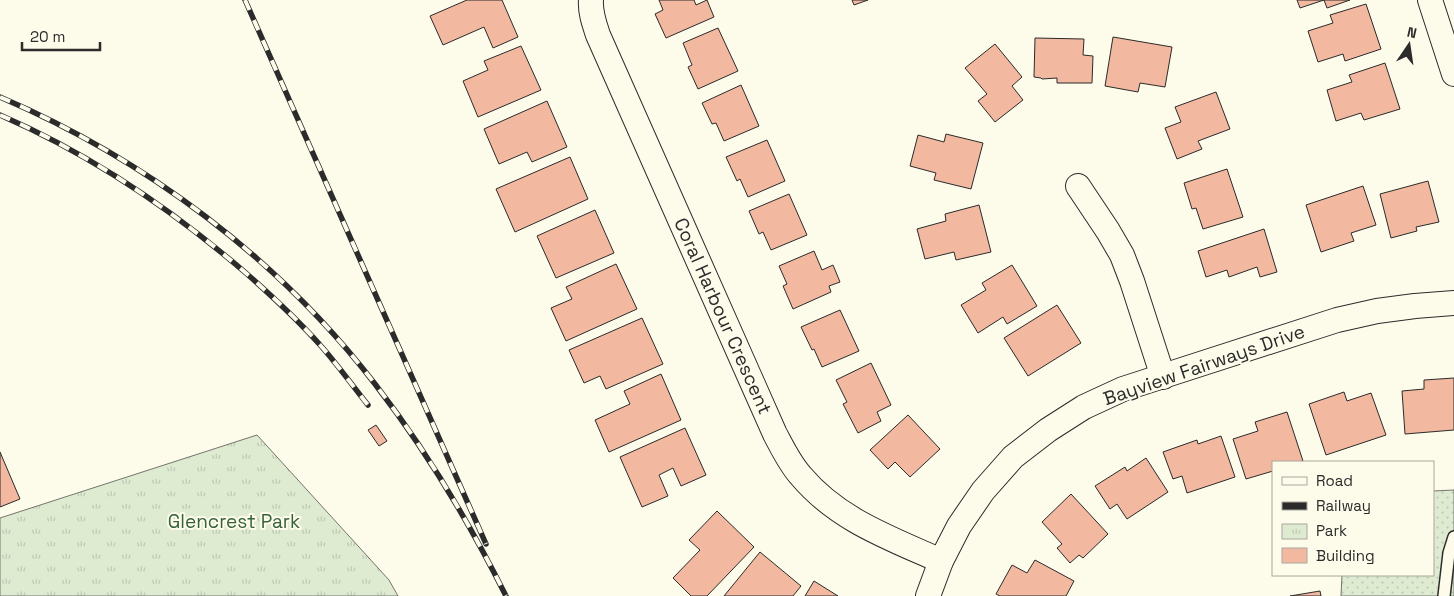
<svg xmlns="http://www.w3.org/2000/svg" width="1454" height="596" viewBox="0 0 1454 596" font-family="'Space Grotesk',sans-serif">
<style>
.grass{fill:url(#grass-dots);stroke:#74746e}
.park{fill:url(#park-tufts);stroke:#74746e}
.building{fill:#f2b8a0;stroke:#2b2b2b}
.lines{fill:none;stroke-linecap:round;stroke-linejoin:round}
.service-casing{stroke:#2b2b2b;stroke-width:14}
.minor-casing{stroke:#2b2b2b;stroke-width:26}
.service{stroke:#fdfbea;stroke-width:11}
.minor{stroke:#fdfbea;stroke-width:24}
.rail-casing{stroke:#2b2b2b;stroke-width:5.5}
.rail{stroke:#fdfbea;stroke-width:4;stroke-dasharray:11;stroke-linecap:butt}
.labels{text-anchor:middle;dominant-baseline:central;stroke-width:4;stroke-linejoin:round;paint-order:stroke}
.street-label{font-size:19px;fill:#2b2b2b;stroke:#fdfbea}
.park-label{font-size:19px;fill:#34623c;stroke:#fdfbea}
</style>
<defs>
<pattern id="grass-dots" width="8" height="8" patternUnits="userSpaceOnUse" patternTransform="scale(1.25)"><rect width="8" height="8" fill="#deebd1"/><path d="M2 2h.1M6 6h.1" fill="none" stroke="#bfcab4" stroke-width="1.8" stroke-linecap="round"/></pattern>
<pattern id="park-tufts" width="24" height="20" patternUnits="userSpaceOnUse" patternTransform="scale(1.25)"><rect width="24" height="20" fill="#deebd1"/><path d="M3 7l-1-3M5 7V3M7 7l1-3M15 17l-1-3M17 17v-4M19 17l1-3" fill="none" stroke="#bfcab4"/></pattern>
</defs>
<rect width="100%" height="100%" fill="#fdfbea"/>
<path class="grass" d="M1454,490V596H1341L1342,575H1433V491Z"/>
<path class="park" d="M257,435L389,580L398,596H0V518Z"/>
<g class="building">
<path d="M467,0H502L518,37L493,48L484,27L443,45L430,16Z"/>
<path d="M659,0H694L696,5L707,0L714,17L666,38L655,14L663,10Z"/>
<path d="M852,0H868L854,5Z"/>
<path d="M1297,0H1350L1327,8L1324,0L1300,8Z"/>
<path d="M1366,4L1381,49L1345,61L1343,54L1318,62L1308,31L1333,23L1330,15Z"/>
<path d="M718,28L738,71L698,89L688,67L692,65L683,43Z"/>
<path d="M1113,37L1172,47L1165,87L1140,83L1138,92L1105,86Z"/>
<path d="M1035,38L1084,39L1083,55L1093,56L1092,83H1057V78L1042,79L1041,78L1034,77Z"/>
<path d="M995,44L1022,77L1012,86L1023,100L995,122L978,101L987,94L965,68Z"/>
<path d="M521,46L541,90L478,117L463,81L488,70L484,61Z"/>
<path d="M1385,63L1400,109L1364,120L1361,113L1336,121L1327,90L1352,82L1349,75Z"/>
<path d="M741,85L759,126L724,141L716,123L712,124L702,103Z"/>
<path d="M1216,92L1230,129L1198,141L1202,149L1177,159L1165,128L1181,122L1175,107Z"/>
<path d="M547,101L567,147L532,162L527,152L499,164L484,129Z"/>
<path d="M946,134L983,143L971,189L934,180L936,173L910,166L918,135L944,142Z"/>
<path d="M767,140L785,181L748,197L740,179L737,181L726,157Z"/>
<path d="M570,157L588,199L515,232L496,189Z"/>
<path d="M1227,169L1243,217L1203,229L1196,208L1192,209L1184,183Z"/>
<path d="M1428,181L1439,222L1416,227L1417,231L1391,238L1380,194Z"/>
<path d="M1363,186L1376,225L1351,233L1354,241L1321,252L1306,205Z"/>
<path d="M789,194L807,235L771,250L763,232L759,234L749,211Z"/>
<path d="M979,205L991,252L956,260L954,252L925,259L917,229L946,221L945,214Z"/>
<path d="M595,210L614,253L556,278L537,236Z"/>
<path d="M1264,229L1277,272L1260,277L1257,267L1229,277L1227,270L1206,277L1198,251Z"/>
<path d="M814,251L822,270L833,265L840,282L829,286L831,292L793,309L783,286L787,284L779,266Z"/>
<path d="M616,264L637,309L566,341L551,308L572,299L566,287Z"/>
<path d="M1012,265L1037,306L1007,324L1003,317L978,333L961,305L986,290L982,283Z"/>
<path d="M1057,305L1081,343L1028,376L1004,338Z"/>
<path d="M840,310L859,351L822,367L814,349L812,350L801,327Z"/>
<path d="M642,318L663,364L606,389L600,376L584,383L569,350Z"/>
<path d="M871,363L891,405L877,412L881,421L858,433L843,404L847,402L836,380Z"/>
<path d="M661,374L681,420L609,452L595,420L630,404L624,391Z"/>
<path d="M1454,378V430L1405,434L1402,391L1424,389V380Z"/>
<path d="M1344,392L1347,401L1371,393L1386,435L1326,455L1309,404Z"/>
<path d="M1287,412L1303,461L1298,462H1273V471L1246,479L1233,439L1258,431L1255,422Z"/>
<path d="M908,415L940,449L910,477L895,462L888,469L870,450Z"/>
<path d="M376,425L387,441L379,446L368,430Z"/>
<path d="M685,428L706,475L681,486L673,468L659,475L668,496L642,507L620,457Z"/>
<path d="M1221,436L1235,477L1187,493L1182,476L1173,479L1163,452L1197,440L1198,444Z"/>
<path d="M0,452L20,499L0,507Z"/>
<path d="M1146,458L1168,492L1127,519L1117,504L1110,509L1095,486L1125,467L1127,471Z"/>
<path d="M1071,494L1108,534L1083,558L1079,555L1070,563L1057,548L1062,544L1042,522Z"/>
<path d="M717,511L754,547L707,596H691L673,578L700,550L689,540Z"/>
<path d="M760,552L801,586L793,596H724Z"/>
<path d="M1035,560L1074,581L1066,596H1000L996,594L1012,565L1027,573Z"/>
<path d="M814,581L838,596H805Z"/>
<path d="M1320,591L1321,596H1290Z"/>
</g>
<g class="lines">
<g class="service-casing">
<path id="service" d="M1444,596L1449,553L1454,537"/>
</g>
<g class="minor-casing">
<g id="minor">
<path d="M591,0C590,12 594,23 598,35L775,434C783,449 790,464 801,476C838,520 890,538 941,561"/>
<path d="M1430,0L1454,74"/>
<path d="M1078,186L1108,231L1122,255L1132,281L1163,377"/>
<path d="M928,596L941,561L959,526L983,491L1013,457L1048,430L1084,407L1123,389L1337,320L1377,311L1415,306L1454,303"/>
</g>
</g>
<use href="#service" class="service"/>
<use href="#minor" class="minor"/>
<g class="rail-casing">
<g id="rail">
<path d="M245,0L486,544"/>
<path d="M0,97C145,159 278,258 375,384C426,450 469,522 506,596"/>
<path d="M0,115C90,154 173,210 247,274C273,297 298,320 321,346C337,364 352,385 368,405"/>
</g>
</g>
<use href="#rail" class="rail"/>
</g>
<g class="labels">
<g class="street-label">
<text transform="translate(723 316) rotate(66)">Coral Harbour Crescent</text>
<text transform="translate(1204 365) rotate(-19)">Bayview Fairways Drive</text>
</g>
<g class="park-label">
<text x="234" y="521">Glencrest Park</text>
</g>
</g>
<rect x="1272" y="461" width="162" height="115" fill="#fdfbea" stroke="#a9a89e"/>
<rect x="1282" y="477" width="25" height="8" fill="#fdfbea" stroke="#a9a89e"/>
<text x="1316" y="486" font-size="15" fill="#2b2b2b">Road</text>
<rect x="1282" y="502" width="25" height="8" fill="#2b2b2b" stroke="#a9a89e"/>
<text x="1316" y="511" font-size="15" fill="#2b2b2b">Railway</text>
<rect x="1282" y="524" width="25" height="15" fill="url(#park-tufts)" stroke="#a9a89e"/>
<text x="1316" y="536" font-size="15" fill="#2b2b2b">Park</text>
<rect x="1282" y="548" width="25" height="15" fill="#f2b8a0" stroke="#a9a89e"/>
<text x="1316" y="561" font-size="15" fill="#2b2b2b">Building</text>
<g transform="translate(1409 45) rotate(13)" stroke="#fdfbea" stroke-width="4" paint-order="stroke">
<path d="M0-4L9 19L0 12L-9 19Z" fill="#2b2b2b"/>
<text y="-8" font-size="14" font-weight="bold" text-anchor="middle" fill="#2b2b2b">N</text>
</g>
<path d="M22 42v8h78v-8" fill="none" stroke="#2b2b2b" stroke-width="2.5"/>
<text x="30" y="42" font-size="15" fill="#2b2b2b" stroke="#fdfbea" stroke-width="4" paint-order="stroke">20 m</text>
</svg>
